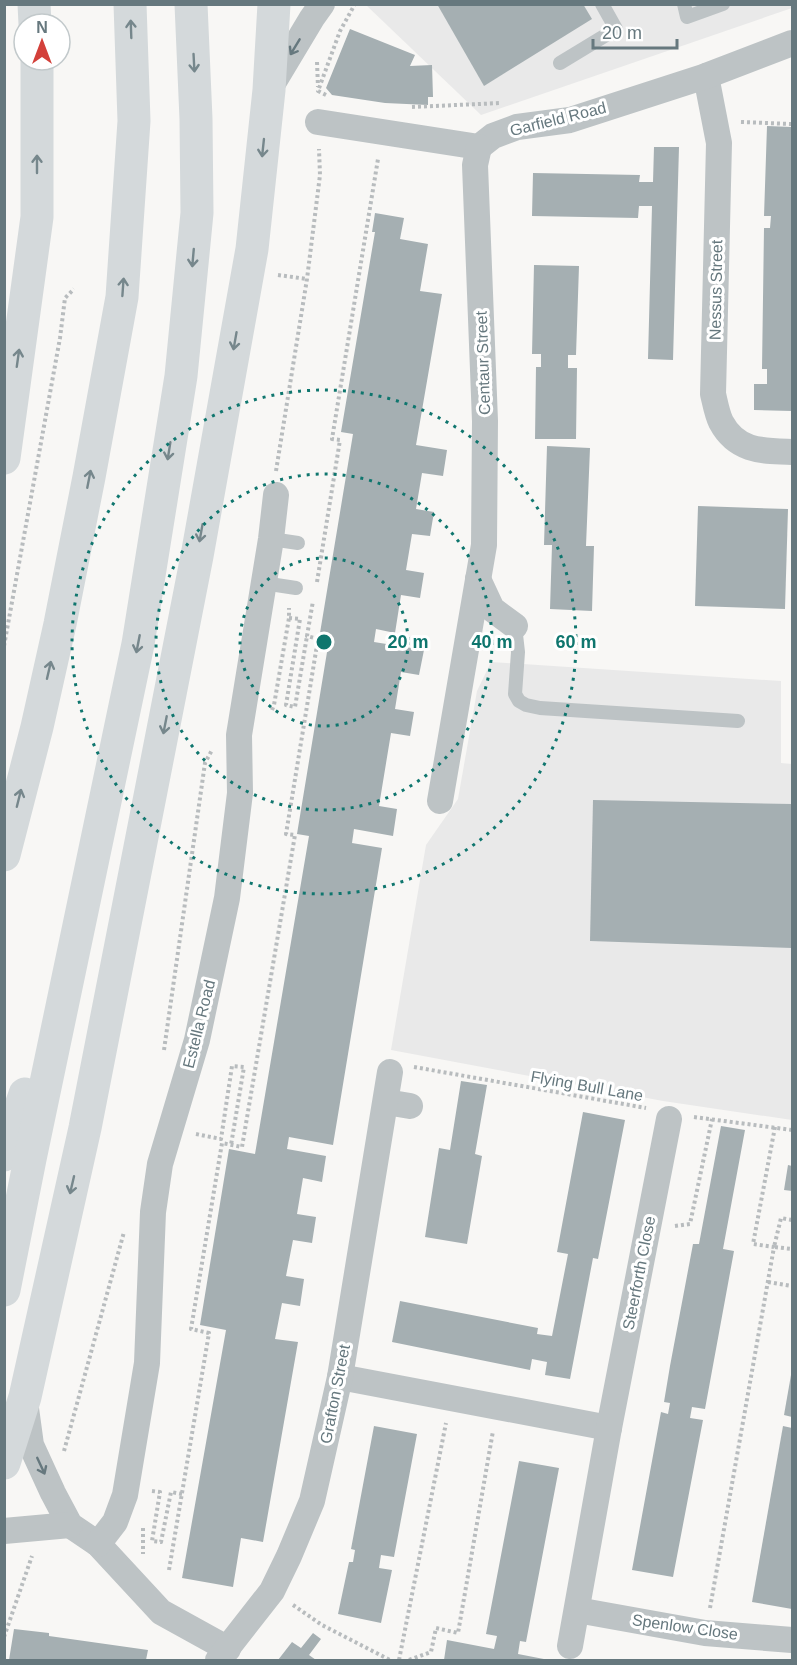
<svg xmlns="http://www.w3.org/2000/svg" width="797" height="1665" viewBox="0 0 797 1665" font-family="Helvetica,sans-serif">
<style>
.built{fill:#e9e9e9}
.building{fill:#a5afb2}
.lines{fill:none;stroke-linecap:round;stroke-linejoin:round}
.path{stroke:#b8bcbe;stroke-width:4;stroke-dasharray:3 3;stroke-linecap:butt}
.service{stroke:#bdc3c5;stroke-width:14}
.minor{stroke:#bdc3c5;stroke-width:26}
.primary{stroke:#d4d9db;stroke-width:33}
.motorway{stroke:#d4d9db;stroke-width:33}
.oneway{stroke:#76878c}
.oneway2{stroke:#66787e}
.ring{fill:none;stroke:#0f766e;stroke-width:3;stroke-dasharray:3 6}
.labels{text-anchor:middle;dominant-baseline:central;stroke-width:6;stroke-linejoin:round;paint-order:stroke}
.street-label{font-size:16px;fill:#66787e;stroke:#fff}
.centre{fill:#0f766e;stroke:#fff;stroke-width:3}
.ring-label{font-size:18px;text-anchor:middle;font-weight:bold;fill:#0f766e;stroke:#fff;stroke-width:6;stroke-linejoin:round;paint-order:stroke}
</style>
<rect width="100%" height="100%" fill="#f8f7f5"/>
<g class="built">
<path d="M792,4V8L481,115L366,5Z"/>
<path d="M491,662L781,681V763L792,764V1120L663,1101L391,1050L426,845L458,799L477,691Z"/>
</g>
<g class="building">
<path d="M437,4H583L592,19L484,86Z"/>
<path d="M350,29L415,55L410,66L432,65L433,97H428V105L385,103L332,95L326,88Z"/>
<path d="M767,126L792,127V411L754,410V384H767V369H762L764,228H770L771,216H764Z"/>
<path d="M654,147H679L673,360L648,359L652,206H639L638,218L532,216L533,173L640,175L639,182H653Z"/>
<path d="M375,213L404,218L400,239L428,244L420,291L442,294L416,445L447,450L443,476L422,473L416,509L434,512L430,536L412,534L406,570L424,573L420,598L401,595L395,633L376,629L374,642L424,650L419,675L401,672L395,709L414,712L410,736L391,733L379,806L397,809L393,836L354,829L352,843L382,848L333,1145L289,1137L287,1149L326,1156L322,1182L303,1178L297,1214L316,1217L312,1243L293,1240L286,1276L304,1279L300,1306L282,1303L275,1339L298,1342L263,1542L241,1538L233,1587L182,1578L226,1330L200,1325L229,1149L255,1154L309,836L297,834L330,634L320,633L353,434L341,432L375,232H372Z"/>
<path d="M534,265L579,266L576,355H568V368H577L576,439H535L536,367H541V354H532Z"/>
<path d="M547,446L590,448L586,546H594L592,611L550,609L552,545H544Z"/>
<path d="M698,506L788,509L785,609L695,606Z"/>
<path d="M593,800L792,804V948L590,941Z"/>
<path d="M461,1081L487,1085L475,1154L482,1156L467,1244L425,1237L439,1148L450,1150Z"/>
<path d="M583,1112L625,1120L598,1259L593,1258L570,1379L545,1375L547,1362L532,1359L530,1370L392,1342L400,1301L538,1328L537,1334L552,1336L568,1254L557,1252Z"/>
<path d="M721,1126L745,1130L723,1249L734,1251L705,1409L692,1407L690,1418L703,1420L673,1577L632,1570L661,1412L668,1414L670,1403L664,1402L670,1366L693,1244H699Z"/>
<path d="M788,1165L792,1166V1191L784,1190Z"/>
<path d="M791,1375H792V1417L784,1415Z"/>
<path d="M374,1426L417,1434L394,1557L381,1555L379,1568L392,1570L381,1623L338,1614L349,1562H353L355,1550L351,1549Z"/>
<path d="M783,1426L792,1428V1609L752,1602Z"/>
<path d="M519,1461L559,1468L526,1642L520,1641L518,1654L549,1660H444L447,1640L494,1649L497,1636L486,1634Z"/>
<path d="M14,1629L49,1633V1636L148,1650L146,1660H9Z"/>
<path d="M313,1633L321,1639L309,1655L316,1660H278L292,1642L301,1648Z"/>
</g>
<g class="lines">
<g class="path">
<path d="M317,62L318,87"/>
<path d="M326,95L318,91L340,31L355,4"/>
<path d="M412,107L501,103"/>
<path d="M741,122L792,124"/>
<path d="M278,275L307,279"/>
<path d="M276,471L307,279L320,175L319,149"/>
<path d="M317,582L340,440L332,439L378,159"/>
<path d="M289,618L300,619L286,705L295,707L307,636"/>
<path d="M4,646L60,338L65,298L74,289"/>
<path d="M272,710L274,705L289,618V608"/>
<path d="M164,1050L205,763L212,750"/>
<path d="M414,1067L646,1108"/>
<path d="M694,1117L792,1130"/>
<path d="M196,1134L221,1139L232,1066L244,1067L231,1145"/>
<path d="M792,1220L781,1218L774,1247L792,1249"/>
<path d="M675,1226L690,1224L712,1119"/>
<path d="M768,1282L792,1286"/>
<path d="M64,1451L124,1232"/>
<path d="M152,1491L160,1492L152,1541L161,1542L171,1492L182,1494"/>
<path d="M143,1528V1554"/>
<path d="M169,1570L209,1333L191,1329L222,1143L242,1147L295,835L286,834L318,639L307,636L313,601"/>
<path d="M293,1605L322,1625L390,1660"/>
<path d="M710,1608L774,1247L753,1244L775,1127"/>
<path d="M4,1637L32,1556"/>
<path d="M399,1660L446,1423"/>
<path d="M409,1660L431,1652L436,1628L458,1633L493,1431"/>
</g>
<g class="service">
<path d="M684,4L687,17L723,4"/>
<path d="M560,63L616,29L602,4"/>
<path d="M271,539L298,543"/>
<path d="M263,583L296,588"/>
<path d="M515,626L518,652L515,694L519,701L526,705L540,708L738,721"/>
</g>
<g class="minor">
<path d="M706,76L719,143L713,394C715,402 717,414 721,422C737,452 763,451 792,452"/>
<path d="M270,88L312,18L322,4"/>
<path d="M318,122L479,147L493,136L517,127L570,120L706,76L792,43"/>
<path d="M478,579L492,609L515,626"/>
<path d="M440,801L484,545L485,421L475,165L479,147"/>
<path d="M386,1102L410,1106"/>
<path d="M340,1377L609,1428"/>
<path d="M25,1401L31,1445L53,1493L70,1525L98,1544L161,1612L228,1649"/>
<path d="M4,1531L70,1525"/>
<path d="M98,1544L115,1522L125,1495L147,1363L153,1212L160,1164L197,1040L227,898L240,793L239,735L271,539L276,495"/>
<path d="M577,1610L705,1633L792,1640"/>
<path d="M570,1646L609,1428L669,1119"/>
<path d="M218,1660L272,1591L289,1556L312,1501L340,1377L390,1072"/>
</g>
<g class="primary">
<path d="M34,4L35,24"/>
<path d="M4,458L37,217V60"/>
<path d="M4,1463L25,1397L85,1128L197,556L252,249L269,90L274,4"/>
</g>
<g class="motorway">
<path d="M4,855L37,727L60,624L89,477L122,297L134,121L130,4"/>
<path d="M4,1155L25,1094"/>
<path d="M4,1290L30,1159L138,644L181,376L197,213L196,119L191,4"/>
</g>
</g>
<defs><path id="oneway-shaft" d="M-6 0H5M1.5-3L5.5 0L1.5 3" fill="none" stroke-width="1.6" stroke-linecap="round" stroke-linejoin="round" transform="scale(1.5)"/></defs>
<g class="oneway">
<use href="#oneway-shaft" transform="translate(131 29) rotate(-92)"/>
<use href="#oneway-shaft" transform="translate(194 63) rotate(87)"/>
<use href="#oneway-shaft" transform="translate(263 148) rotate(96)"/>
<use href="#oneway-shaft" transform="translate(37 164) rotate(-90)"/>
<use href="#oneway-shaft" transform="translate(193 258) rotate(95)"/>
<use href="#oneway-shaft" transform="translate(123 287) rotate(-86)"/>
<use href="#oneway-shaft" transform="translate(235 341) rotate(100)"/>
<use href="#oneway-shaft" transform="translate(18 358) rotate(-82)"/>
<use href="#oneway-shaft" transform="translate(169 451) rotate(99)"/>
<use href="#oneway-shaft" transform="translate(89 479) rotate(-79)"/>
<use href="#oneway-shaft" transform="translate(201 533) rotate(100)"/>
<use href="#oneway-shaft" transform="translate(138 644) rotate(101)"/>
<use href="#oneway-shaft" transform="translate(49 670) rotate(-77)"/>
<use href="#oneway-shaft" transform="translate(165 725) rotate(101)"/>
<use href="#oneway-shaft" transform="translate(19 798) rotate(-76)"/>
<use href="#oneway-shaft" transform="translate(72 1185) rotate(103)"/>
</g>
<g class="oneway2">
<use href="#oneway-shaft" transform="translate(295 47) rotate(121)"/>
<use href="#oneway-shaft" transform="translate(41 1466) rotate(65)"/>
</g>
<g class="ring">
<circle cx="324" cy="642" r="84"/>
<circle cx="324" cy="642" r="168"/>
<circle cx="324" cy="642" r="252"/>
</g>
<g class="labels">
<g class="street-label">
<text transform="translate(558 119) rotate(-14)">Garfield Road</text>
<text transform="translate(716 290) rotate(-89)">Nessus Street</text>
<text transform="translate(483 363) rotate(-92)">Centaur Street</text>
<text transform="translate(199 1024) rotate(-76)">Estella Road</text>
<text transform="translate(587 1086) rotate(10)">Flying Bull Lane</text>
<text transform="translate(639 1273) rotate(-79)">Steerforth Close</text>
<text transform="translate(335 1394) rotate(-79)">Grafton Street</text>
<text transform="translate(685 1627) rotate(8)">Spenlow Close</text>
</g>
</g>
<circle cx="324" cy="642" r="9" class="centre"/>
<g class="ring-label">
<text x="408" y="648">20 m</text>
<text x="492" y="648">40 m</text>
<text x="576" y="648">60 m</text>
</g>
<rect width="797" height="1665" fill="none" stroke="#66787e" stroke-width="12"/>
<g transform="translate(42 42)"><circle r="28" fill="#ffffff" stroke="#c2c9cb" stroke-width="1.5"/>
<path d="M0-4.5L10 22L0 15L-10 22Z" fill="#d3403a"/>
<text y="-9" font-size="16" font-weight="bold" text-anchor="middle" fill="#66787e">N</text>
</g>
<path d="M593 39v9h84v-9" fill="none" stroke="#66787e" stroke-width="3"/>
<text x="602" y="39" font-size="18" fill="#66787e" stroke="#ffffff" stroke-width="4.5" paint-order="stroke">20 m</text>
</svg>
